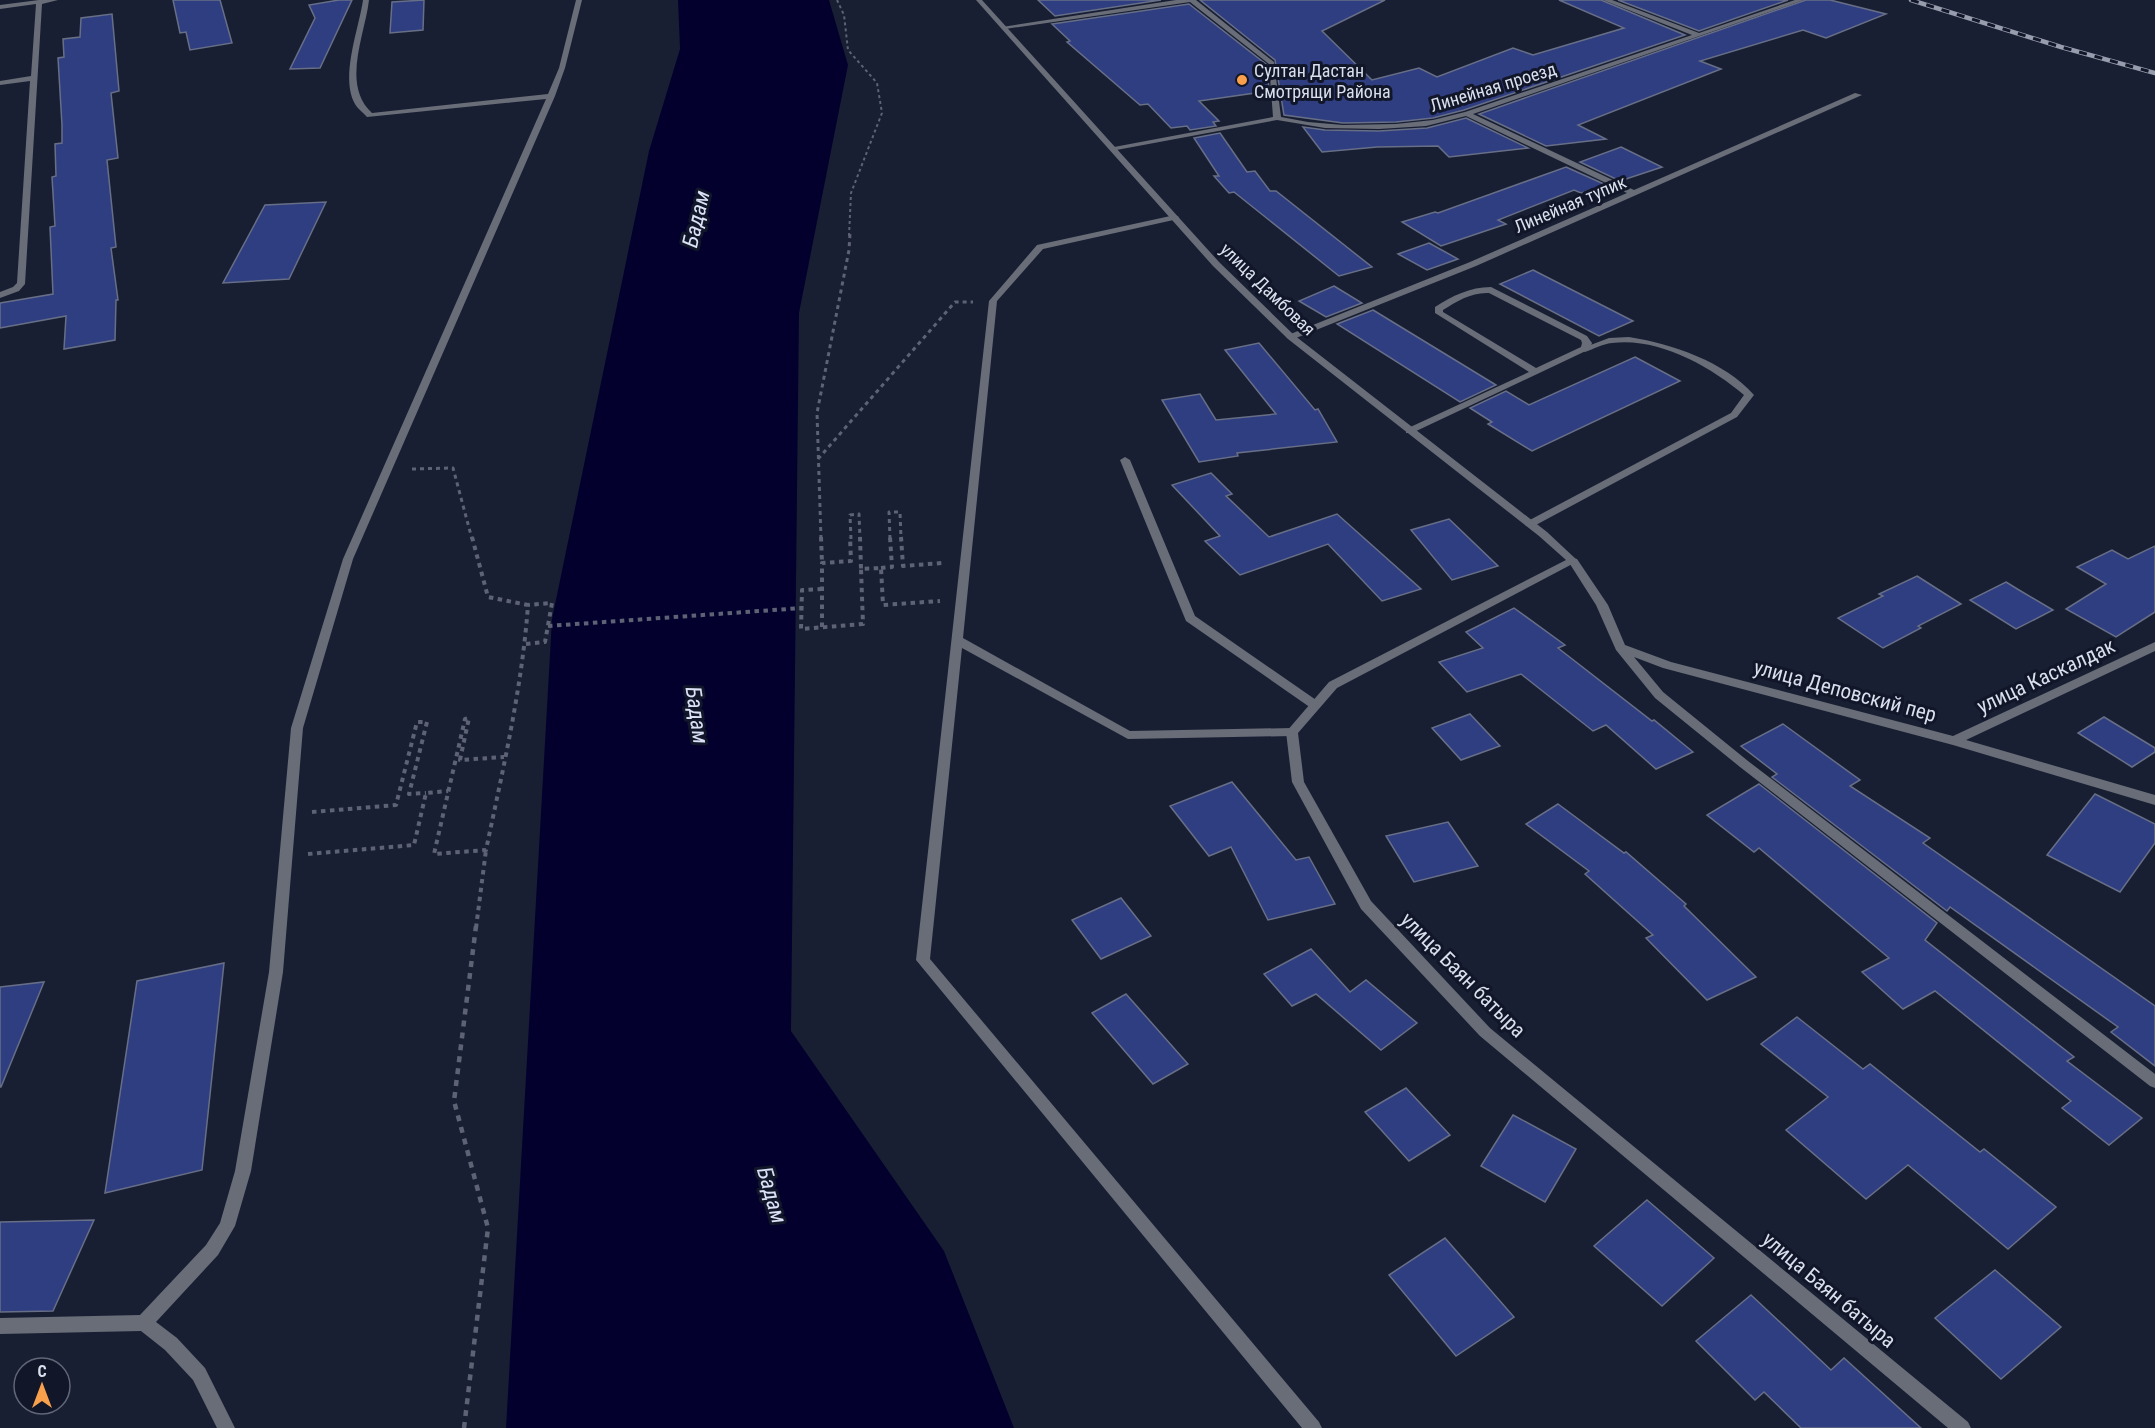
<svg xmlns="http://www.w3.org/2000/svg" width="2155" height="1428" viewBox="0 0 2155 1428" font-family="'Roboto Condensed',sans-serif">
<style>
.water{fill:#03002e}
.building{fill:#2f3d81;stroke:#676f87;stroke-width:1.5}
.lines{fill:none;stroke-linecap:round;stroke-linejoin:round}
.path-far3{stroke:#5d6274;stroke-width:2;stroke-dasharray:3 3;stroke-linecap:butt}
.path-far2{stroke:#5d6274;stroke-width:3;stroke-dasharray:4 4;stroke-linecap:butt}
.path-far1{stroke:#5d6274;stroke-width:4;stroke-dasharray:4.5 4.5;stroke-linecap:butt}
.path{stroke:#5d6274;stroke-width:4.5;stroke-dasharray:6 6;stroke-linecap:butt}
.service{fill:#696d78;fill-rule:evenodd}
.minor{fill:#696d78;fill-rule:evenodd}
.tertiary{fill:#696d78;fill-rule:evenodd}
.rail-casing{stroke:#979dad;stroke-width:4.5}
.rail{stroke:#111629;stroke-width:3;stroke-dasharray:8;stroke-linecap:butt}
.poi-dot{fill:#f9a04c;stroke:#111629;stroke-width:2}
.labels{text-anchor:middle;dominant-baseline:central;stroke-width:6;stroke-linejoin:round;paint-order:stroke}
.far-poi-label{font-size:18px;fill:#dadfed;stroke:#111629;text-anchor:start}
.far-street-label{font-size:18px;fill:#dadfed;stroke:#111629}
.street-label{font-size:21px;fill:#dadfed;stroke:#111629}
.water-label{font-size:22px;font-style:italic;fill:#dbe2f7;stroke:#111629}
</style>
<rect width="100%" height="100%" fill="#191f33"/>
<path class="water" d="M678,0H829L848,65L799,313L791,1031L944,1251L1014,1428H506L552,619L649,151L680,49Z"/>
<g class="building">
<path d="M173,0H220L232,43L190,50L186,32L180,33Z"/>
<path d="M339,0H352L320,68L290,69L315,18L309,5Z"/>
<path d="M424,0L423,30L390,33L392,2Z"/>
<path d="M1038,0H1161L1055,16Z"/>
<path d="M1200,0H1385L1322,31L1372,80L1419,68L1437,77L1513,48L1533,55L1624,28L1559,0H1601L1685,35L1464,110L1433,118L1396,122L1343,123L1284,115L1275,60Z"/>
<path d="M1618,0H1788L1699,31Z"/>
<path d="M1806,0H1830L1886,14L1826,38L1803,30L1700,61L1721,69L1578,125L1606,139L1546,146L1479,114Z"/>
<path d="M1189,4L1267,65L1269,91L1199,101L1219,121L1213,122L1216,126L1190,130L1187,126L1171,128L1148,104L1140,105L1067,42L1070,41L1052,24Z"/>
<path d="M112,14L119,91L111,93L118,158L107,160L116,247L111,248L118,300H116L115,340L64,349L66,316L0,328V303L53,294L50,227L55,226L52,177L56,176L55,144L62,143V125L58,58L64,57L63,39L80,37L81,18Z"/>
<path d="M1466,118L1528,148L1449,157L1438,146L1377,147L1322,152L1303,127L1325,130L1379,131L1427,128Z"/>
<path d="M1220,133L1247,172L1255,171L1270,191H1276L1372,267L1339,276L1234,192L1229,193L1214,176H1219L1194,138Z"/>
<path d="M1621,147L1662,167L1620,181L1580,162Z"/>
<path d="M1566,167L1606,185L1581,193L1574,190L1498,220L1506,224L1441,246L1402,222L1435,212L1438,213Z"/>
<path d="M326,202L289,279L223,283L265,205Z"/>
<path d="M1429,243L1458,259L1427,270L1398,254Z"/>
<path d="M1533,270L1633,321L1599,336L1500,284Z"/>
<path d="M1334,286L1362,303L1326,317L1299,301Z"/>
<path d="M1373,310L1496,385L1460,402L1337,324Z"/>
<path d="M1259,343L1315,410L1318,409L1337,442L1237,453L1238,456L1199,462L1162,400L1200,394L1216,420L1276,414L1225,350Z"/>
<path d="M1635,357L1680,381L1532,451L1488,424L1492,422L1470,408L1506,391L1529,405Z"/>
<path d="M1211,473L1232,494L1226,496L1269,537L1337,514L1421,589L1382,601L1328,544L1240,575L1205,541L1220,536L1172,485Z"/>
<path d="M1449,519L1498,566L1452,580L1411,530Z"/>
<path d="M2155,546V612L2116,637L2066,609L2106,584L2077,567L2112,550L2128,559Z"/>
<path d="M1917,576L1961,604L1918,626L1921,628L1883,648L1838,618L1883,596L1879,594Z"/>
<path d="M2006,582L2019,590L2053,610L2016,629L1970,600Z"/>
<path d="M1514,608L1565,645L1558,648L1652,721L1654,720L1693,752L1656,769L1606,725L1593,731L1521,674L1467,692L1439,662L1483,648L1466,632Z"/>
<path d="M1470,714L1500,746L1461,760L1432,728Z"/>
<path d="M2104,717L2155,748V752L2132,767L2078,733Z"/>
<path d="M1783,724L1860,780L1850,786L1930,838L1923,843L2155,1006V1066L2111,1032L2118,1027L1950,907L1947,911L1772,777L1777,774L1741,746Z"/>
<path d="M1232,782L1296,860L1309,857L1335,904L1268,920L1231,847L1209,856L1170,806Z"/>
<path d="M1759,784L1937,923L1925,940L2074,1057L2067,1061L2142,1118L2109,1145L2062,1108L2071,1101L1935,991L1903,1009L1862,972L1889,958L1759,848L1754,852L1707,815Z"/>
<path d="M2095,794L2155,824V843L2120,892L2047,855Z"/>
<path d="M1558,804L1624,853L1626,852L1686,904L1684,906L1756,977L1707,1000L1646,938L1653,935L1585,874L1589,871L1526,824Z"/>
<path d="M1448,822L1478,866L1414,882L1386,836Z"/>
<path d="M1121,898L1151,936L1101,959L1072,920Z"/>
<path d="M1311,949L1350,992L1366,980L1417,1023L1381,1050L1316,994L1292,1006L1264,974Z"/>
<path d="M224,963L202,1170L105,1193L137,981Z"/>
<path d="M44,982L1,1087H0V987Z"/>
<path d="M1126,994L1188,1064L1153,1084L1092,1013Z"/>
<path d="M1797,1017L1863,1069L1870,1064L1980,1152L1984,1149L2056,1207L2008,1249L1908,1165L1866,1199L1786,1130L1828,1097L1761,1044Z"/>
<path d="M1406,1088L1450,1135L1409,1161L1365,1112Z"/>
<path d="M1513,1115L1576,1149L1545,1202L1481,1166Z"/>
<path d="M1647,1200L1714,1258L1662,1306L1594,1246Z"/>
<path d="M94,1220L53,1311L0,1312V1222Z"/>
<path d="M1445,1238L1514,1317L1456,1356L1389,1275Z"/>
<path d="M1995,1270L2061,1327L2001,1379L1935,1318Z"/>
<path d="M1751,1295L1831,1370L1844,1358L1921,1428H1801L1764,1392L1755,1400L1696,1341Z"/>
</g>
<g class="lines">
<path class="path-far3" d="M837,0L844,15L848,50L877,83L882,113L851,193L849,236"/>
<g class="path-far2">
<path d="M818,459L955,302H973"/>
<path d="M412,469L453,468L472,539"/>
<path d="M821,539L817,413L849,250L850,234"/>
<path d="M851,539L850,515L859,514L860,539"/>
<path d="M890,539L889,512H900L901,539"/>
</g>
<g class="path-far1">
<path d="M472,537L488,597L528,605C522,688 503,769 486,850L434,854L465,719L469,718L460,760L504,757"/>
<path d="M821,537L822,563"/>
<path d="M860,537L861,569"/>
<path d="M901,537L903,566L942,563"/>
<path d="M881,568L892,567L890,537"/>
<path d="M822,589L802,590L801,629L863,624L861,569L881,568L883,605L940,601"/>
<path d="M548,626L802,608"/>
<path d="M822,627V563L851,561L850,537"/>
<path d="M526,644L545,642L552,603L528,605"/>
<path d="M312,812L396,805L417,722H427L409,794L426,793"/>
<path d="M308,854L414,845L426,793L448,791"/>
<path d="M476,928L486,850"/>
</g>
<path class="path" d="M464,1428L488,1228L454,1101L476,926"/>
<g class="service">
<path d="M1175,215L1179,217L1178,219L1043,249L997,301L963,638L1130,731L1292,728L1298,732L1292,736L1128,739L962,648L930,959L1319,1422L1322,1428H1302L916,960L989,301L1037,245Z"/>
<path d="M1629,337C1672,344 1724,361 1754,395L1737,417L1534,526H1526L1525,524L1526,522L1731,413L1744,395C1710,366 1658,337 1612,343C1602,344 1594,349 1585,352L1580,349L1609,338Z"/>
<path d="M1125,457L1130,460L1195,616L1319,702L1321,705L1319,708H1311L1186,621L1120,460Z"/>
</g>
<g class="minor">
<path d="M39,0H58L42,4L25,284L19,291L0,298V292L13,287L17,283L30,81L0,85V81L31,76L36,4L0,9V5Z"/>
<path d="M363,0H369C365,35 341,85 372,113L548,94L559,68L576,0H582L565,68L555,96L353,559L303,728L283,972L251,1171L235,1226L218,1255L156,1322L177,1338L205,1368L235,1428H217L193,1380L165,1350L141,1331L0,1334V1318L140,1315L206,1245L220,1223L235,1171L269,972L291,728L343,559L546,99L367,117C364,114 360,110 357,107C338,82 359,29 363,0Z"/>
<path d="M1176,0H1196L1274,62L1281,117L1308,122L1343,125L1396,124L1433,120L1465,112L1692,35L1603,0H1612L1699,33L1795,0H1804L1473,114L1634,190L1855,93L1862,95L1476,266L1291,340L1286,337L1288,335L1470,262L1627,193L1466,116L1426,126L1379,129L1325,128L1277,120L1111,151V147H1114L1273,117L1269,64L1190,2L1005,29L1002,27Z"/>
<path d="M1491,287L1587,336L1592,343L1590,349L1412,433H1406V429L1529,372L1435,313V307C1452,296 1470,287 1491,287ZM1489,293L1581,340L1582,343L1581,347L1536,368L1443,312V310C1457,301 1472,292 1489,293Z"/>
<path d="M1573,558L1577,559L1608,605L1625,645L1671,662L1953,736L2155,642V651L1966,740L2155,795V805L1953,745L1663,668L1634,657L1663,692L1748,761L2155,1074V1088L2150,1086L1740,767L1655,698L1616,650L1596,605L1568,561Z"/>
</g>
<path class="tertiary" d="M976,0H982L1219,262L1294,335L1547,532L1578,561L1337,688L1298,733L1304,782L1371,901L1490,1028L1968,1422L1971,1428H1948L1480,1036L1361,909L1292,782L1286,732L1329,682L1566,560L1539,536L1288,339L1213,266Z"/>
<g class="rail-casing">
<path id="rail" d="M1911,0L2061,47L2155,73"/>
</g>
<use href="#rail" class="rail"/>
</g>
<circle class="poi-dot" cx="1242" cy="80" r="6"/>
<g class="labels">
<g class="far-poi-label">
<text x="1254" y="70">Султан Дастан<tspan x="1254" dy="21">Смотрящи Района</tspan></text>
</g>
<g class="far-street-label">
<text transform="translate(1493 87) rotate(-17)">Линейная проезд</text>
<text transform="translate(1570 204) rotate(-23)">Линейная тупик</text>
<text transform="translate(1268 289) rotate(44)">улица Дамбовая</text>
</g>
<g class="street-label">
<text transform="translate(2046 676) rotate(-25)">улица Каскалдак</text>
<text transform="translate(1845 691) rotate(15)">улица Деповский пер</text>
<text transform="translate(1463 975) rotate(45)">улица Баян батыра</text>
<text transform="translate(1829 1290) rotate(40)">улица Баян батыра</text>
</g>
<g class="water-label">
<text transform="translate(696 219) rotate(-77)">Бадам</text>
<text transform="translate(697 715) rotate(82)">Бадам</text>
<text transform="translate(772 1195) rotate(74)">Бадам</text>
</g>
</g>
<g transform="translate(42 1386)"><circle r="28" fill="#111629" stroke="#616677" stroke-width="1.5"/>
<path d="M0-4.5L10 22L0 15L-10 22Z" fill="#f9a04c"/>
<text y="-9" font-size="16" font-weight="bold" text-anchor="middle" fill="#dadfed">С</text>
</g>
</svg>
